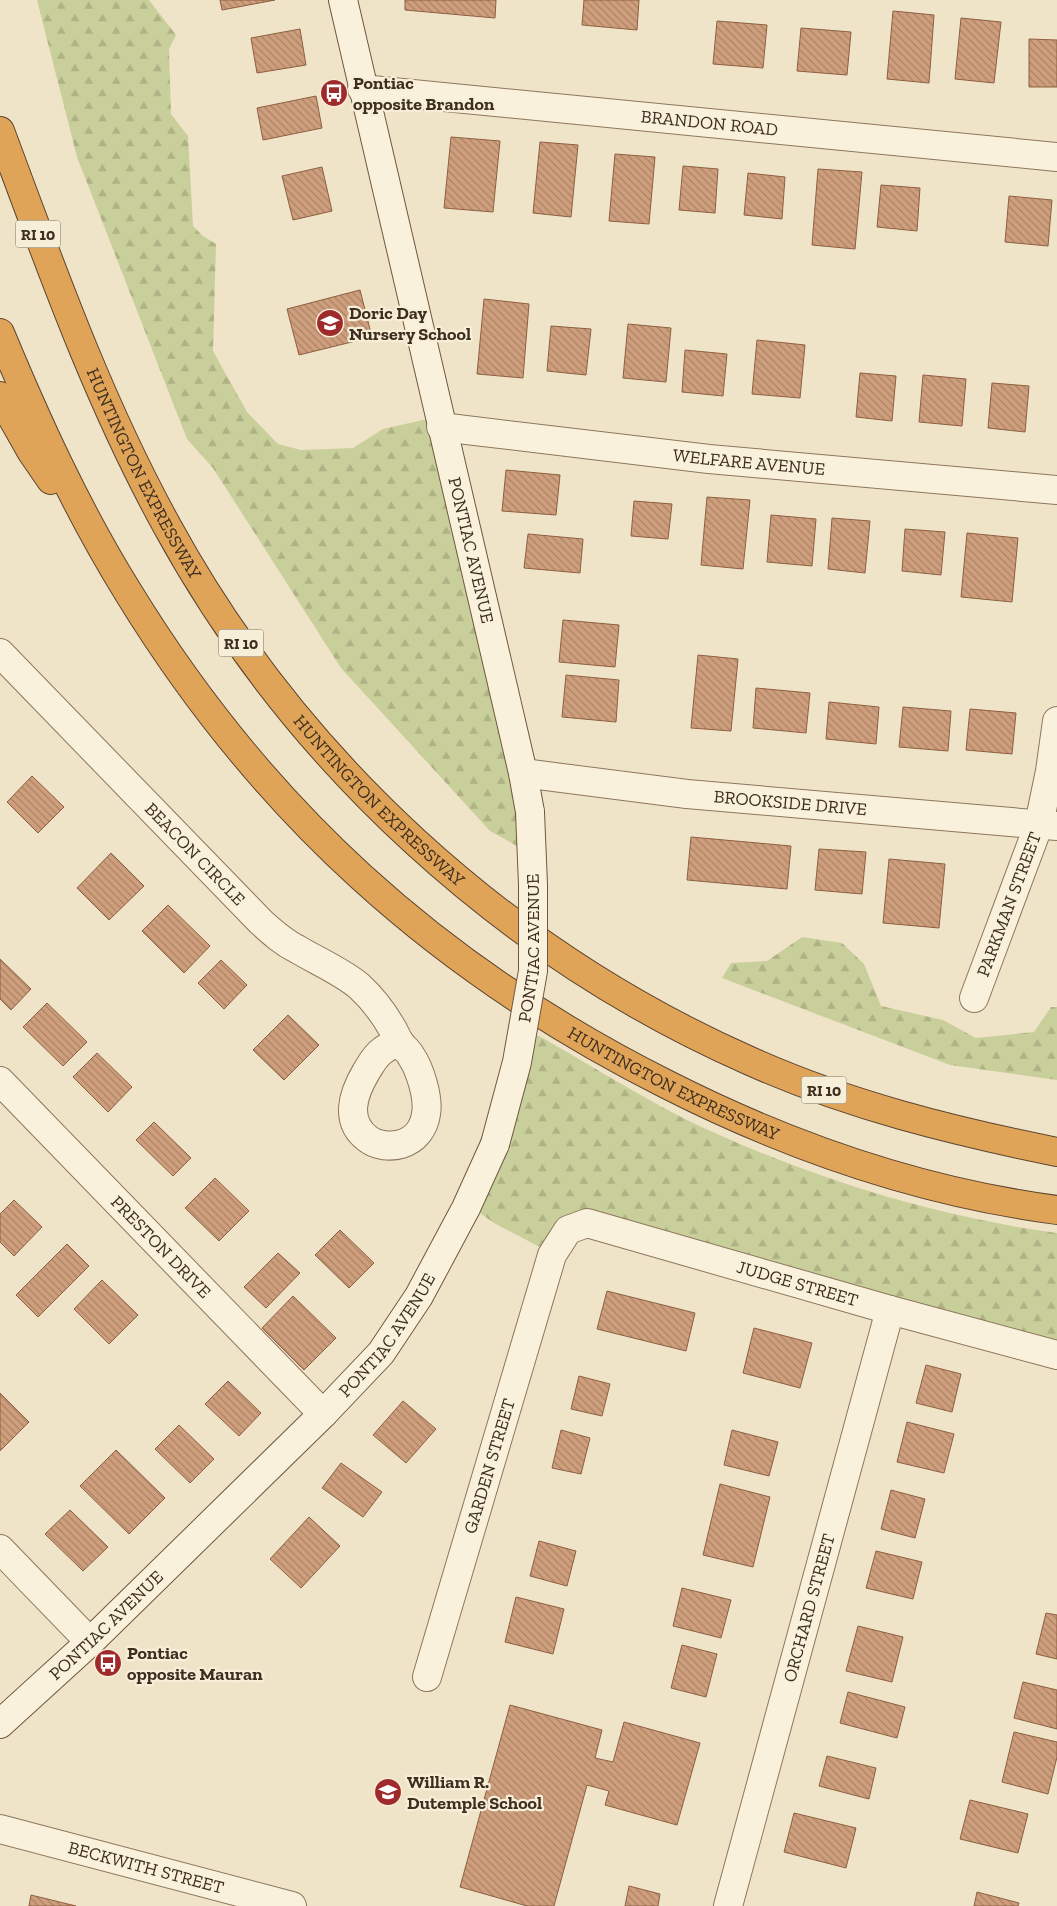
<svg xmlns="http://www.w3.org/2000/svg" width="1057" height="1906" viewBox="0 0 1057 1906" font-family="'Zilla Slab',serif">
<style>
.forest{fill:url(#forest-firs)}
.building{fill:url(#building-back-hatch);stroke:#8d5f41}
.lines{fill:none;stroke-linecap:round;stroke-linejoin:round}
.minor-casing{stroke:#8d765c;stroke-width:30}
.secondary-casing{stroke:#6f573f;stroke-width:30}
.motorway-casing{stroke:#5b4430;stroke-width:30}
.minor{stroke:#faf1dc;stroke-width:28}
.secondary{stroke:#faf1dc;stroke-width:28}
.motorway{stroke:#e0a458;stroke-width:28}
.secondary-bridge-casing{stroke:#6f573f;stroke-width:30;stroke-linecap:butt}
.secondary-bridge{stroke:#faf1dc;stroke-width:28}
.labels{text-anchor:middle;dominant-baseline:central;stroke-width:4.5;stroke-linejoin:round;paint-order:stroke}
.shield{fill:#f7eed8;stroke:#756857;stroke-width:1}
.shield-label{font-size:16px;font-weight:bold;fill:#3d2e20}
.poi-label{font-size:18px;font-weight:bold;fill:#3d2e20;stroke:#f7eed8;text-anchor:start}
.street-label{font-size:18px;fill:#3d2e20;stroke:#f7eed8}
</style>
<defs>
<pattern id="forest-firs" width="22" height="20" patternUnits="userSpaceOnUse" patternTransform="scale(1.25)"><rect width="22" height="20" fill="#c9cf9b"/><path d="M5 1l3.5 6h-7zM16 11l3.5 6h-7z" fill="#aeb285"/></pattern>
<pattern id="building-back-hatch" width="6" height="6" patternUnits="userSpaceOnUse" patternTransform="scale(1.25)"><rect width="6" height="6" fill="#cf9f7d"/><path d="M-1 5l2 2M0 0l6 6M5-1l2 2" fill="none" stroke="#a98266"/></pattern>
</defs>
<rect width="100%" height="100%" fill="#f0e4c8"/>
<g class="forest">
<path d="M37,0H149L176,35L169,49L171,114L188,136L193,226L203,236L216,244L213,351L247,412L278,444L301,450L353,448L383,429L436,417L535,856L490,831L341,668L213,468L187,439L77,157Z"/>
<path d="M802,937L842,943L864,964L881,1006L943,1020L976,1038L1034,1032L1051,1007H1057V1080L950,1065L722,978L731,963L767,961Z"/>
<path d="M531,1034L539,1036C596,1068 656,1107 715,1133C824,1182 939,1217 1057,1233V1354L581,1229L551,1253L494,1223L477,1211Z"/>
</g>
<g class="building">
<path d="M220,0H275L222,10Z"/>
<path d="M405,0H496L495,18L405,10Z"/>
<path d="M584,0H639L637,30L582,25Z"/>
<path d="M893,11L934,15L929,83L887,79Z"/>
<path d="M961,18L1001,22L994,83L955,79Z"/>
<path d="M717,21L767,25L763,68L713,64Z"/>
<path d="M801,28L851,32L847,75L797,71Z"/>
<path d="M300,29L306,65L257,73L251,38Z"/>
<path d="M1029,39L1057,40V87H1029Z"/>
<path d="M316,96L322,128L263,140L257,108Z"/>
<path d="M451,137L500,141L493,212L444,208Z"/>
<path d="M540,142L578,145L571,217L533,213Z"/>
<path d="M615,154L655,157L649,224L609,221Z"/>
<path d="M683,166L718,169L715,213L679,210Z"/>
<path d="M322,167L332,211L293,220L282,176Z"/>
<path d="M818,169L862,172L855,249L812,245Z"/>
<path d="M748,173L785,177L782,219L744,215Z"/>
<path d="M881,185L920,188L917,231L877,227Z"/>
<path d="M1009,196L1052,200L1048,246L1005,242Z"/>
<path d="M360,290L372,337L299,355L287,309Z"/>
<path d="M484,299L529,304L523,378L477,374Z"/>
<path d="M628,324L671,328L666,382L623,378Z"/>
<path d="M551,326L591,329L586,375L547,371Z"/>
<path d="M757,340L805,345L800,398L752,394Z"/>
<path d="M685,350L727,354L723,396L682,392Z"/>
<path d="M860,373L896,376L892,421L856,417Z"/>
<path d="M923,375L966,379L962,426L919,422Z"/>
<path d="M992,383L1029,386L1025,432L988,428Z"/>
<path d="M506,470L560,475L556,515L502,511Z"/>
<path d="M707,497L750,500L743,569L701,565Z"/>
<path d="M634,501L672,504L668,539L631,536Z"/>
<path d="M771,515L816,519L812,566L767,562Z"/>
<path d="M832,518L870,521L865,573L828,569Z"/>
<path d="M905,529L945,532L941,575L902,571Z"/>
<path d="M967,533L1018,538L1012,602L961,597Z"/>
<path d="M528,534L583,539L580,573L524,568Z"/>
<path d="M563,620L619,625L615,667L559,662Z"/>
<path d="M698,655L738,659L731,731L691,728Z"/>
<path d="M566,675L619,680L616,722L562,717Z"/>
<path d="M756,688L810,693L806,733L753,728Z"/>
<path d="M829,702L879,707L876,744L826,739Z"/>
<path d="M903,707L951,711L948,751L899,747Z"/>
<path d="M970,709L1016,713L1012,754L966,750Z"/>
<path d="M32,776L64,807L38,833L7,802Z"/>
<path d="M691,837L791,846L787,889L687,880Z"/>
<path d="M819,849L866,852L862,894L815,890Z"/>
<path d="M111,853L144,886L109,920L77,888Z"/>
<path d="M889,859L945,864L939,928L883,923Z"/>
<path d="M168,905L210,946L184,973L142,931Z"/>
<path d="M0,959L31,989L11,1010L0,999Z"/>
<path d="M221,960L247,985L224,1009L198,983Z"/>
<path d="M47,1003L87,1042L63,1066L23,1027Z"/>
<path d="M288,1015L319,1045L284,1080L253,1050Z"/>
<path d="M97,1053L132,1087L108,1112L73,1077Z"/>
<path d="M154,1122L191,1158L173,1176L136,1140Z"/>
<path d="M215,1178L249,1211L219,1241L185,1208Z"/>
<path d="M14,1200L42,1227L14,1256L0,1242V1214Z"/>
<path d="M340,1230L374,1263L349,1288L315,1255Z"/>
<path d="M67,1244L89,1266L38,1317L16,1295Z"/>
<path d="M278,1253L300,1273L266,1308L244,1287Z"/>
<path d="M102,1280L138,1315L109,1344L74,1309Z"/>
<path d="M607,1291L695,1313L686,1351L597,1329Z"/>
<path d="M293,1296L336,1338L304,1370L262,1328Z"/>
<path d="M754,1328L812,1343L800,1388L743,1373Z"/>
<path d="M926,1365L961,1374L952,1412L916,1403Z"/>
<path d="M579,1376L610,1384L602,1416L571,1409Z"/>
<path d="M228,1381L261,1413L239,1436L205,1404Z"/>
<path d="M0,1393L29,1422L0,1451Z"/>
<path d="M403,1401L436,1429L406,1463L373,1435Z"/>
<path d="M907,1422L954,1434L944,1473L897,1462Z"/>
<path d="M179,1425L214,1459L190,1483L155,1449Z"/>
<path d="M561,1430L590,1438L581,1474L552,1468Z"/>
<path d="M732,1430L778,1442L769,1476L724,1465Z"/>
<path d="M116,1450L165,1498L129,1534L80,1486Z"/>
<path d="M341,1463L382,1492L363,1517L322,1488Z"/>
<path d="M720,1484L770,1497L753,1567L703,1555Z"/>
<path d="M891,1490L925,1499L915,1538L881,1529Z"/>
<path d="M70,1510L108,1547L83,1571L45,1534Z"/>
<path d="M309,1517L340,1546L301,1588L270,1559Z"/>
<path d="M539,1541L576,1551L567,1586L530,1576Z"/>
<path d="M876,1551L922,1562L913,1599L866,1588Z"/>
<path d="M682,1588L731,1600L721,1638L673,1626Z"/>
<path d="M516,1597L564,1609L553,1654L505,1642Z"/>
<path d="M1046,1613L1057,1615V1659L1036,1654Z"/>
<path d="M858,1626L903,1637L892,1682L846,1671Z"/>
<path d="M682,1645L717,1654L706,1697L671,1688Z"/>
<path d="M1023,1682L1057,1690V1729L1014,1718Z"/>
<path d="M848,1692L905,1707L897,1738L840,1723Z"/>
<path d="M510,1705L602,1730L595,1758L613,1762L624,1722L700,1743L677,1825L605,1805L609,1791L587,1785L554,1906H527L460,1887Z"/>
<path d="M1014,1732L1057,1742V1757L1048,1794L1002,1782Z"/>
<path d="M827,1756L876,1768L869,1799L819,1786Z"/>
<path d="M970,1800L1028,1814L1018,1853L960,1839Z"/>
<path d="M794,1813L856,1828L846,1868L784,1852Z"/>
<path d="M629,1886L660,1894L658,1906H625Z"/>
<path d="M977,1892L1019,1903L1018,1906H974Z"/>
<path d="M31,1895L76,1906H29Z"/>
</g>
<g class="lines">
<g class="minor-casing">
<g id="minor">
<path id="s1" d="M362,89L1057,157"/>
<path id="s2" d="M441,427L709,459L1057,490"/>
<path id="s3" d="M0,653L261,922C272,932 283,942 297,949C317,961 341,971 359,986C372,998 383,1012 392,1028C395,1032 396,1037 399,1041C402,1047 408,1050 411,1056C420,1069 429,1098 426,1114C424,1128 415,1140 401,1144C391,1147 377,1146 368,1139C344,1121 353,1094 366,1072C371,1064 375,1056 382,1051C387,1047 393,1044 399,1041"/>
<path id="s4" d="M523,773L687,794L1057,826"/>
<path id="s5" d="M974,998L1039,824L1050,771L1057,721"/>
<path id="s6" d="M0,1081L323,1414"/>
<path d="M0,1549L90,1642"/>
<path id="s7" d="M427,1677L552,1255L568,1230L587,1223L890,1310L1057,1355"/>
<path id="s8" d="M0,1829L292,1906"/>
<path id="s9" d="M728,1906L890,1310"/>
</g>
</g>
<g class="secondary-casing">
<g id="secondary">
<path id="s10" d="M343,0L523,773L530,812"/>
<path id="s11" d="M0,1724L90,1642L323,1414L381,1353L419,1296L466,1208L495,1144"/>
</g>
</g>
<g class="motorway-casing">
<g id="motorway">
<path id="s12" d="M0,131C50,265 98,401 167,526C296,762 505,953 750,1061C848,1105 953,1131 1057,1152"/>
<path id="s13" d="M0,333C37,422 77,510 128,592C262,811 437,969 666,1084C788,1146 921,1192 1057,1210"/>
<path d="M0,396L31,451L51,480"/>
</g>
</g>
<use href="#minor" class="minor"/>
<use href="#secondary" class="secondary"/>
<use href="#motorway" class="motorway"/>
<g class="secondary-bridge-casing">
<g id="secondary-bridge">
<path id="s14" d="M495,1144L517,1062L533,971V885L530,812"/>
</g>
</g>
<use href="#secondary-bridge" class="secondary-bridge"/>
</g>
<defs>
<g id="bus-disc" transform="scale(1.4375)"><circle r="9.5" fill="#9e2a2b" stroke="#f7eed8"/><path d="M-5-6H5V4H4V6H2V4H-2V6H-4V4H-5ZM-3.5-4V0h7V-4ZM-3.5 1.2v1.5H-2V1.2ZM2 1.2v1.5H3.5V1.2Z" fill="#fff"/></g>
<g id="school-disc" transform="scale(1.4375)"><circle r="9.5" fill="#9e2a2b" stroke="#f7eed8"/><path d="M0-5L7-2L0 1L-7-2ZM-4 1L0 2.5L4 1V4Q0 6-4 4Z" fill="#fff"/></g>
</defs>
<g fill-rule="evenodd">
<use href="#bus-disc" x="334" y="93"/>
<use href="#school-disc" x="330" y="323"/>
<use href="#bus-disc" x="108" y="1663"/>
<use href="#school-disc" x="388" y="1792"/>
</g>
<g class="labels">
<g class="shield">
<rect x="15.5" y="220.5" width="45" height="27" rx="4"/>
<rect x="218.5" y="629.5" width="45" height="27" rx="4"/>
<rect x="801.5" y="1076.5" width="45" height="27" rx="4"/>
</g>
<g class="shield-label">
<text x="38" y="234">RI 10</text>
<text x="241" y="643">RI 10</text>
<text x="824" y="1090">RI 10</text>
</g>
<g class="poi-label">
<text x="353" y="83">Pontiac<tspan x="353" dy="21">opposite Brandon</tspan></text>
<text x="349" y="313">Doric Day<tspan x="349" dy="21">Nursery School</tspan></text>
<text x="127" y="1653">Pontiac<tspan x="127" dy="21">opposite Mauran</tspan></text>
<text x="407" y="1782">William R.<tspan x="407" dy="21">Dutemple School</tspan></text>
</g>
<g class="street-label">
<text stroke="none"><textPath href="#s1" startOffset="349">BRANDON ROAD</textPath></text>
<text stroke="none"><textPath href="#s2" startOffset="310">WELFARE AVENUE</textPath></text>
<text stroke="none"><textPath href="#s12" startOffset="372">HUNTINGTON EXPRESSWAY</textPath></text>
<text stroke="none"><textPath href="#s10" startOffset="565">PONTIAC AVENUE</textPath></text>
<text stroke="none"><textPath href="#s12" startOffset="778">HUNTINGTON EXPRESSWAY</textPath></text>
<text stroke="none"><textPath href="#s4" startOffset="269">BROOKSIDE DRIVE</textPath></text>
<text stroke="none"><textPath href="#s3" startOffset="280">BEACON CIRCLE</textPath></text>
<text stroke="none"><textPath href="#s5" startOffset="100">PARKMAN STREET</textPath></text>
<text stroke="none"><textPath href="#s14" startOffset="200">PONTIAC AVENUE</textPath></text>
<text stroke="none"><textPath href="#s13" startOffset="1035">HUNTINGTON EXPRESSWAY</textPath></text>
<text stroke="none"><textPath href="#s6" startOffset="231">PRESTON DRIVE</textPath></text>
<text stroke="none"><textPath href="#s7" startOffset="709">JUDGE STREET</textPath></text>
<text stroke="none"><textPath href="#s11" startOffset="550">PONTIAC AVENUE</textPath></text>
<text stroke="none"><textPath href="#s7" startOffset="220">GARDEN STREET</textPath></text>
<text stroke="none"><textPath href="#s9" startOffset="309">ORCHARD STREET</textPath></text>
<text stroke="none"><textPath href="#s11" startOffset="145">PONTIAC AVENUE</textPath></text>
<text stroke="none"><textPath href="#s8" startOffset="151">BECKWITH STREET</textPath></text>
</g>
</g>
</svg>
